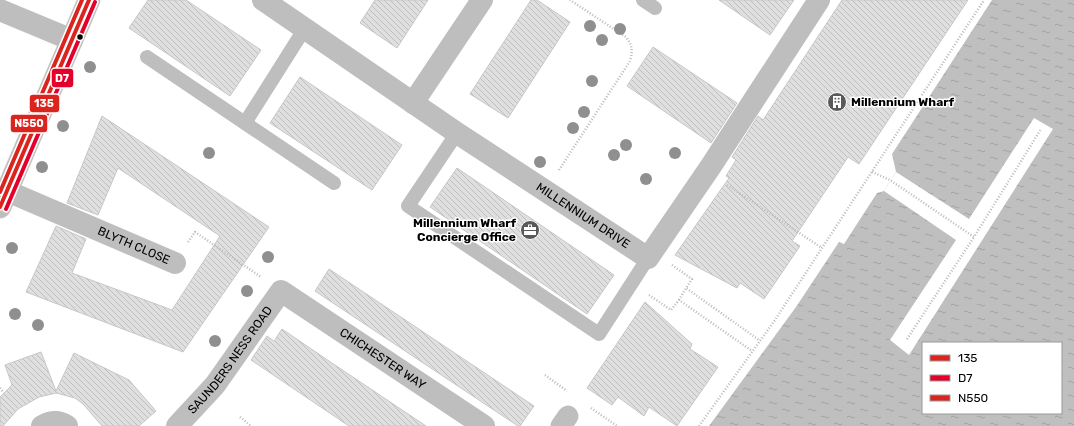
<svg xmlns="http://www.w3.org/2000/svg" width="1074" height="426" viewBox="0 0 1074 426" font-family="Rubik,sans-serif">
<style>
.water{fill:url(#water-ripples);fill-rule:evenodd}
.pier{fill:#fff}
.building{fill:url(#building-back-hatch);stroke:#c7c7c7}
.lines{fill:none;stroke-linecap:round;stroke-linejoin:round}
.primary-casing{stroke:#dbdbdb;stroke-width:23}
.path{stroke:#b9b9b9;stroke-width:2.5;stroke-dasharray:1 2;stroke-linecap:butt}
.service{stroke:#bebebe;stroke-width:14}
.pedestrian{stroke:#bebebe;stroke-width:21}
.minor{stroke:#bebebe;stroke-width:22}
.primary{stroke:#bebebe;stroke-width:22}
.bus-1-casing{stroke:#fff;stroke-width:7}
.bus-2-casing{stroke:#fff;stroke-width:7}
.bus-3-casing{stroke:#fff;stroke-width:7}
.bus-1{stroke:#dc241f;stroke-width:4}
.bus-2{stroke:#e4002b;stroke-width:4}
.bus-3{stroke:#dc241f;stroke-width:4}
.tree{fill:#8f8f8f}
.bus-dot{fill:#000;stroke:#fff;stroke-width:1.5}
.labels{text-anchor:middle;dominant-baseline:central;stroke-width:3;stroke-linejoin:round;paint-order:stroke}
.poi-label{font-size:12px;font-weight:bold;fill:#000;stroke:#fff;text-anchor:start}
.street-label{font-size:12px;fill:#000;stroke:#fff}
.line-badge{stroke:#fff;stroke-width:1.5}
.badge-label{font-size:11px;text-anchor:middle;font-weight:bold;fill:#fff}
</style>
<defs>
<pattern id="water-ripples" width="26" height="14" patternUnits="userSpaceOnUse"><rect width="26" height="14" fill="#bfbfbf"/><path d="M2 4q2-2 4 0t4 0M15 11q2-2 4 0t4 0" fill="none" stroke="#a2a2a2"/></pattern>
<pattern id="building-back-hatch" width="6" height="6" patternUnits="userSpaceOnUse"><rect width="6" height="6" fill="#dfdfdf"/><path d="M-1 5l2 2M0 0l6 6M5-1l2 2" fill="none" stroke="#bebebe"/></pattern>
</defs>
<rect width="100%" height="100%" fill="#fff"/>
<path class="water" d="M992,0H1074V426H709L796,307L839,242L844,244L877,193L884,191L896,172L892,154ZM923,343H1061V413H923Z"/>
<path class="pier" d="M1034,118L1053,129L909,355L890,340L956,240L884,191L896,172L969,219Z"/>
<g class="building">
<path d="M148,0H186L261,50L230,96L129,28Z"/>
<path d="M375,0H428L397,48L360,23Z"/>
<path d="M531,0H537L570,22L508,118L470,94Z"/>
<path d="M719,0H794L770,35Z"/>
<path d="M842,0H968L859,164L848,157L792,241L800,246L764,299L740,283L737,288L675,255L729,178L726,176L736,160L732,157L758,116L763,120Z"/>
<path d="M653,47L737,103L711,143L627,86Z"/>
<path d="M300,77L402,145L372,190L270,123Z"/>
<path d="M102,116L269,227L183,352L26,292L56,226L86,239L72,273L172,310L220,236L118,168L98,215L67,203Z"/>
<path d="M457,168L614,275L587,314L430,207Z"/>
<path d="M329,269L534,406L520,426H518L315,291Z"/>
<path d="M645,302L692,344L690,349L718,367L677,426L649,407L644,416L618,397L612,405L587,388Z"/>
<path d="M282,329L329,361L426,426H349L251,360L267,336L274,341Z"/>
<path d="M41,352L56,391L74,353L129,380L156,411L139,426H102L83,404L75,398L56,393L39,397L18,409L3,426H0V397L12,385L5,365Z"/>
</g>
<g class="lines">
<g class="primary-casing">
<path id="primary" d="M0,207L89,0"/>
</g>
<g class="path">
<path d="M559,170L630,61C633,50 632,45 626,37L570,0"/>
<path d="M872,172L890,180L974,237L1041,129"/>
<path d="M727,185L822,248"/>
<path d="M188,242L195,232L261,277"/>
<path d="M672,265L692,279L686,288L759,340"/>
<path d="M649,295L671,310L679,300L752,351"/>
<path d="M679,300L686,288"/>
<path d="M907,339L974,237"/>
<path d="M545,375L567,391"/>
<path d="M0,388L4,393"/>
<path d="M591,408L617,426"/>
<path d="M240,417L251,426"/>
<path d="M699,426L775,320L984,0"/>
</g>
<g class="service">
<path d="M643,0L655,8"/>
<path d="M147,57L334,183"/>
<path d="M245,123L305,28"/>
<path d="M457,133L408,206L599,334L648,258"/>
</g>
<path class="pedestrian" d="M561,426L568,416"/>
<g class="minor">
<path id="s1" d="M263,0L457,133L648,258L711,166L819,0"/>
<path d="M0,10L72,40"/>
<path d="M413,103L482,0"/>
<path id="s2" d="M7,191L175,263"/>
<path d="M42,426C51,421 58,420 67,426"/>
<path id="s3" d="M177,426L215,385L281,291L484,426"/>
</g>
<use href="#primary" class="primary"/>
<g class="bus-1-casing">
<path id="bus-1" d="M0,207L89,0"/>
</g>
<g class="bus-2-casing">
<path id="bus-2" d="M6,209L95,2"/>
</g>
<g class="bus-3-casing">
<path id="bus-3" d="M0,192L82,0"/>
</g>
<use href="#bus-1" class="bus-1"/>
<use href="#bus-2" class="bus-2"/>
<use href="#bus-3" class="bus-3"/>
</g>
<g class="tree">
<circle cx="590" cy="26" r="6"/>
<circle cx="620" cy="29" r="6"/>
<circle cx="602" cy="40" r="6"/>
<circle cx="90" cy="67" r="6"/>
<circle cx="592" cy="81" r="6"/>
<circle cx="584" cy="112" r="6"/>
<circle cx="63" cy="126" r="6"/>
<circle cx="573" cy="128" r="6"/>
<circle cx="626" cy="145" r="6"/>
<circle cx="209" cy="153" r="6"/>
<circle cx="675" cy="153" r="6"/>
<circle cx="614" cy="155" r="6"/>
<circle cx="540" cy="162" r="6"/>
<circle cx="42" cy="167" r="6"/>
<circle cx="646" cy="179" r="6"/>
<circle cx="12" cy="248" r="6"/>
<circle cx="268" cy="257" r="6"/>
<circle cx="247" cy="291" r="6"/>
<circle cx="15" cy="314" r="6"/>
<circle cx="38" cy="325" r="6"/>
<circle cx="215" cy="341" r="6"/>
</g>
<defs>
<g id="building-disc" transform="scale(1)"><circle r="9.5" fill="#595959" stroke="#fff"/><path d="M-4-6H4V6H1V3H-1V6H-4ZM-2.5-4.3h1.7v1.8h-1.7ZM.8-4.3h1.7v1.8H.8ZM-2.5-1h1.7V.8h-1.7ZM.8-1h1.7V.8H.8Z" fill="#fff"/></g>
<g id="office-disc" transform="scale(1)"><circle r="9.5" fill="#595959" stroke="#fff"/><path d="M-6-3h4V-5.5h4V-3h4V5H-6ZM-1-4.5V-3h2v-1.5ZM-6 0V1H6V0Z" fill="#fff"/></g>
</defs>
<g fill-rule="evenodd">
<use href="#building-disc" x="837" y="102"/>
<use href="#office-disc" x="530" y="230"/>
</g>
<circle class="bus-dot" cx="80" cy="37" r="3.5"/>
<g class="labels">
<g class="poi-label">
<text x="851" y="102">Millennium Wharf</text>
<text x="516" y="223" text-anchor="end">Millennium Wharf<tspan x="516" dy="14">Concierge Office</tspan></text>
</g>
<g class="street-label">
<text stroke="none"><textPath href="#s1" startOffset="386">MILLENNIUM DRIVE</textPath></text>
<text stroke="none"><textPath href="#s2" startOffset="138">BLYTH CLOSE</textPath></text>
<text stroke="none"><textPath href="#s3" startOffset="293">CHICHESTER WAY</textPath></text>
<text stroke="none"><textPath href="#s3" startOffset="85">SAUNDERS NESS ROAD</textPath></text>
</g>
</g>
<g class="line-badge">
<rect x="51" y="68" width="23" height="20" rx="4" fill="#e4002b"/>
<rect x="29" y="94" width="31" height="19" rx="4" fill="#dc241f"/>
<rect x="10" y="114" width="38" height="19" rx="4" fill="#dc241f"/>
</g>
<g class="badge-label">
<text x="62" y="82">D7</text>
<text x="44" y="107">135</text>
<text x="29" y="127">N550</text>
</g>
<rect x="922" y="342" width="140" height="72" fill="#ffffff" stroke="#999999"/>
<rect x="930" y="355" width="20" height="6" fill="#dc241f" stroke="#999999"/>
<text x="958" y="362" font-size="12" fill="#000000">135</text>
<rect x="930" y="375" width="20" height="6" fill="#e4002b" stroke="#999999"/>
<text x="958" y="382" font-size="12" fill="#000000">D7</text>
<rect x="930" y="395" width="20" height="6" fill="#dc241f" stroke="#999999"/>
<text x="958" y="402" font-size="12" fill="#000000">N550</text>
</svg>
